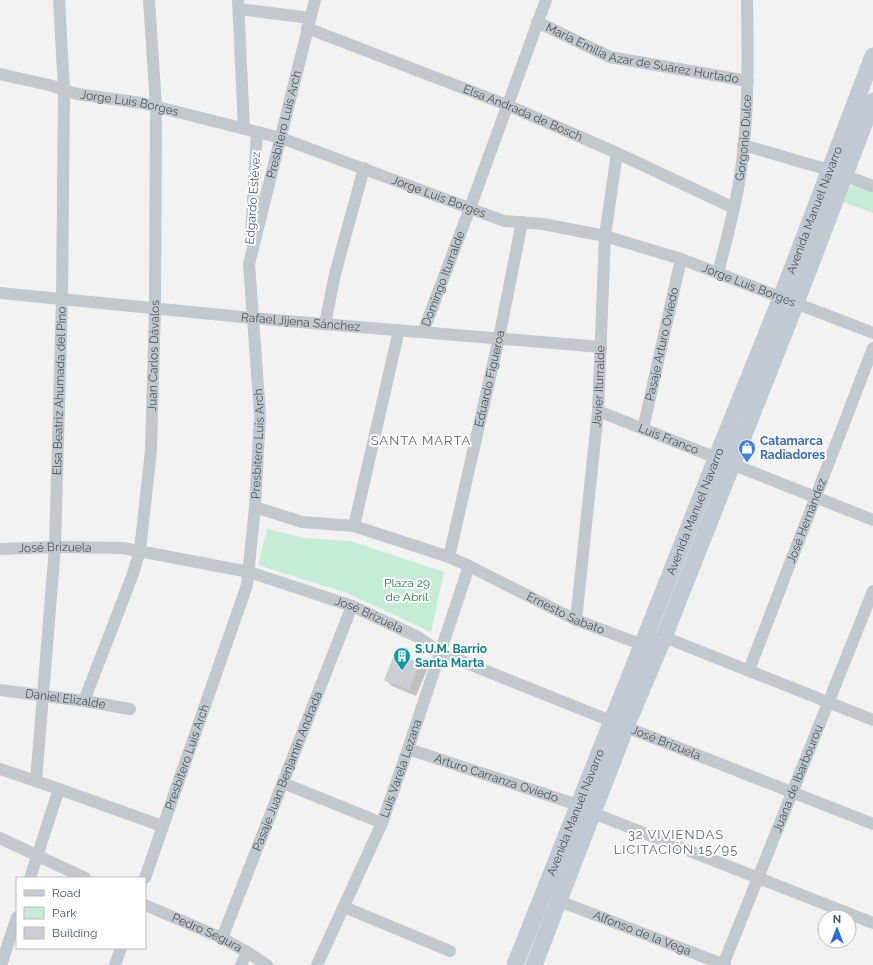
<svg xmlns="http://www.w3.org/2000/svg" width="873" height="965" viewBox="0 0 873 965" font-family="Raleway,sans-serif">
<style>
.green{fill:#c5ecd5}
.shadow{fill:#0003}
.building{fill:#ccced3}
.lines{fill:none;stroke-linecap:round;stroke-linejoin:round}
.minor{stroke:#c1c8ce;stroke-width:12}
.secondary{stroke:#c1c9d3;stroke-width:17}
.labels{text-anchor:middle;dominant-baseline:central;stroke-width:4;stroke-linejoin:round;paint-order:stroke}
.street-label{font-size:12px;fill:#4b545d;stroke:#fff}
.shop-label{font-size:12px;font-weight:bold;fill:#366cbe;stroke:#fff;text-anchor:start}
.park-label{font-size:12px;fill:#207a4f;stroke:#fff}
.culture-label{font-size:12px;font-weight:bold;fill:#0d838f;stroke:#fff;text-anchor:start}
.neighbourhood-label{font-size:13px;letter-spacing:1px;fill:#5e6166;stroke:#fff}
</style>
<rect width="100%" height="100%" fill="#f3f2f2"/>
<g class="green">
<path d="M855,185L873,192V213L843,202L850,187Z"/>
<path d="M267,529L305,538L350,541L444,572L431,632L347,593L258,565Z"/>
</g>
<path class="shadow" d="M396,654L420,664L427,670L416,696L392,686L385,679Z"/>
<path class="building" d="M395,653L420,663L409,690L384,680Z"/>
<g class="lines">
<g class="minor">
<path d="M238,0L244,129"/>
<path d="M239,9L310,18"/>
<path id="s1" d="M537,22L610,57L748,81"/>
<path id="s2" d="M307,28L507,105L617,153L734,208"/>
<path id="s3" d="M0,74L49,85L77,94L142,103L281,138L504,221L543,224L605,236L681,259L873,333"/>
<path d="M743,145L829,170L873,186"/>
<path d="M251,235L257,132"/>
<path id="s4" d="M718,273C726,241 735,210 740,177C749,119 748,59 747,0"/>
<path id="s5" d="M0,293L252,318L601,347"/>
<path d="M325,324L335,274L364,168"/>
<path id="s6" d="M423,332L470,208L546,0"/>
<path id="s7" d="M598,411L873,520"/>
<path id="s8" d="M643,429L681,259"/>
<path id="s9" d="M255,507L302,522L354,526L449,557L469,566L576,620L643,645L664,637L873,720"/>
<path d="M354,526L399,330"/>
<path id="s10" d="M0,549L55,547L123,548L249,572L352,606L418,637L439,652L626,727L873,824"/>
<path id="s11" d="M449,557L499,338L522,222"/>
<path id="s12" d="M576,620L598,411L605,236L617,153"/>
<path id="s13" d="M749,670L873,348"/>
<path id="s14" d="M0,690L84,701L130,709"/>
<path id="s15" d="M84,701L133,574L140,550L151,450L155,308L156,106L149,0"/>
<path id="s16" d="M408,749L578,805L593,813L873,923"/>
<path d="M0,769L59,789L162,826"/>
<path id="s17" d="M36,781L55,547L62,299L64,90L59,0"/>
<path d="M283,783L382,823"/>
<path d="M0,838L85,878"/>
<path d="M30,878L59,789"/>
<path id="s18" d="M145,878L247,585L255,507L260,414L249,264L315,0"/>
<path id="s19" d="M559,901L725,965"/>
<path id="s20" d="M145,905L222,938L247,952L267,965"/>
<path d="M344,907L450,951"/>
<path id="s21" d="M222,938L352,606"/>
<path d="M1,965L17,917"/>
<path d="M115,965L121,948"/>
<path d="M241,965L247,952"/>
<path id="s22" d="M317,965L382,823L408,749L469,566"/>
<path id="s23" d="M723,965L873,591"/>
</g>
<g class="secondary">
<path id="s24" d="M515,965L716,459L781,298L873,56"/>
<path d="M534,965L626,727L664,637L796,303L873,101"/>
</g>
</g>
<defs>
<g id="shop-pin" transform="scale(0.9)"><path d="M0 17L-7.5 6A9.5 9.5 0 1 1 7.5 6Z" fill="#3f7fe0" stroke="#fff"/><path d="M-5-2.5h2.3a2.7 3.5 0 0 1 5.4 0H5L5.5 6h-11ZM-1.5-2.5h3a1.5 2.3 0 0 0-3 0Z" fill="#fff"/></g>
<g id="building-pin" transform="scale(0.9)"><path d="M0 17L-7.5 6A9.5 9.5 0 1 1 7.5 6Z" fill="#0f9aa8" stroke="#fff"/><path d="M-4-6H4V6H1V3H-1V6H-4ZM-2.5-4.3h1.7v1.8h-1.7ZM.8-4.3h1.7v1.8H.8ZM-2.5-1h1.7V.8h-1.7ZM.8-1h1.7V.8H.8Z" fill="#fff"/></g>
</defs>
<g fill-rule="evenodd">
<use href="#shop-pin" x="747" y="448"/>
<use href="#building-pin" x="402" y="656"/>
</g>
<g class="labels">
<g class="street-label">
<text stroke="none"><textPath href="#s1" startOffset="111">Maria Emilia Azar de Suárez Hurtado</textPath></text>
<text stroke="none"><textPath href="#s3" startOffset="133">Jorge Luis Borges</textPath></text>
<text stroke="none"><textPath href="#s2" startOffset="232">Elsa Andrada de Bosch</textPath></text>
<text stroke="none"><textPath href="#s18" startOffset="776">Presbítero Luis Arch</textPath></text>
<text stroke="none"><textPath href="#s4" startOffset="138">Gorgonio Dulce</textPath></text>
<text stroke="none"><textPath href="#s3" startOffset="457">Jorge Luis Borges</textPath></text>
<text transform="translate(253 198) rotate(-86)">Edgardo Estévez</text>
<text stroke="none"><textPath href="#s24" startOffset="812">Avenida Manuel Navarro</textPath></text>
<text stroke="none"><textPath href="#s6" startOffset="57">Domingo Iturralde</textPath></text>
<text stroke="none"><textPath href="#s3" startOffset="781">Jorge Luis Borges</textPath></text>
<text stroke="none"><textPath href="#s5" startOffset="302">Rafael Jijena Sánchez</textPath></text>
<text stroke="none"><textPath href="#s8" startOffset="87">Pasaje Arturo Oviedo</textPath></text>
<text stroke="none"><textPath href="#s15" startOffset="356">Juan Carlos Dávalos</textPath></text>
<text stroke="none"><textPath href="#s11" startOffset="183">Eduardo Figueroa</textPath></text>
<text stroke="none"><textPath href="#s12" startOffset="235">Javier Iturralde</textPath></text>
<text stroke="none"><textPath href="#s17" startOffset="391">Elsa Beatriz Ahumada del Pino</textPath></text>
<text stroke="none"><textPath href="#s7" startOffset="76">Luis Franco</textPath></text>
<text stroke="none"><textPath href="#s18" startOffset="452">Presbítero Luis Arch</textPath></text>
<text stroke="none"><textPath href="#s24" startOffset="488">Avenida Manuel Navarro</textPath></text>
<text stroke="none"><textPath href="#s13" startOffset="160">José Hernández</textPath></text>
<text stroke="none"><textPath href="#s10" startOffset="55">José Brizuela</textPath></text>
<text stroke="none"><textPath href="#s9" startOffset="331">Ernesto Sabato</textPath></text>
<text stroke="none"><textPath href="#s10" startOffset="379">José Brizuela</textPath></text>
<text stroke="none"><textPath href="#s14" startOffset="66">Daniel Elizalde</textPath></text>
<text stroke="none"><textPath href="#s10" startOffset="703">José Brizuela</textPath></text>
<text stroke="none"><textPath href="#s18" startOffset="128">Presbítero Luis Arch</textPath></text>
<text stroke="none"><textPath href="#s22" startOffset="214">Luis Varela Lezana</textPath></text>
<text stroke="none"><textPath href="#s21" startOffset="179">Pasaje Juan Benjamín Andrada</textPath></text>
<text stroke="none"><textPath href="#s16" startOffset="93">Arturo Carranza Oviedo</textPath></text>
<text stroke="none"><textPath href="#s23" startOffset="201">Juana de Ibarbourou</textPath></text>
<text stroke="none"><textPath href="#s24" startOffset="164">Avenida Manuel Navarro</textPath></text>
<text stroke="none"><textPath href="#s20" startOffset="68">Pedro Segura</textPath></text>
<text stroke="none"><textPath href="#s19" startOffset="89">Alfonso de la Vega</textPath></text>
</g>
<g class="shop-label">
<text x="760" y="441">Catamarca<tspan x="760" dy="14">Radiadores</tspan></text>
</g>
<g class="park-label">
<text x="407" y="583">Plaza 29<tspan x="407" dy="14">de Abril</tspan></text>
</g>
<g class="culture-label">
<text x="415" y="649">S.U.M. Barrio<tspan x="415" dy="14">Santa Marta</tspan></text>
</g>
<g class="neighbourhood-label">
<text x="421" y="440">SANTA MARTA</text>
<text x="676" y="834">32 VIVIENDAS<tspan x="676" dy="15">LICITACIÓN 15/95</tspan></text>
</g>
</g>
<rect x="16" y="877" width="130" height="72" fill="#ffffff" stroke="#b7bbbe"/>
<rect x="24" y="890" width="20" height="6" fill="#c1c9d3" stroke="#b7bbbe"/>
<text x="52" y="897" font-size="12" fill="#4b545d">Road</text>
<rect x="24" y="907" width="20" height="12" fill="#c5ecd5" stroke="#b7bbbe"/>
<text x="52" y="917" font-size="12" fill="#4b545d">Park</text>
<rect x="24" y="927" width="20" height="12" fill="#ccced3" stroke="#b7bbbe"/>
<text x="52" y="937" font-size="12" fill="#4b545d">Building</text>
<g transform="translate(837 929)"><circle r="19" fill="#ffffff" stroke="#b7bbbe"/>
<path d="M0-3L7 15L0 10L-7 15Z" fill="#2a71d5"/>
<text y="-6" font-size="11" font-weight="bold" text-anchor="middle" fill="#4b545d">N</text>
</g>
</svg>
